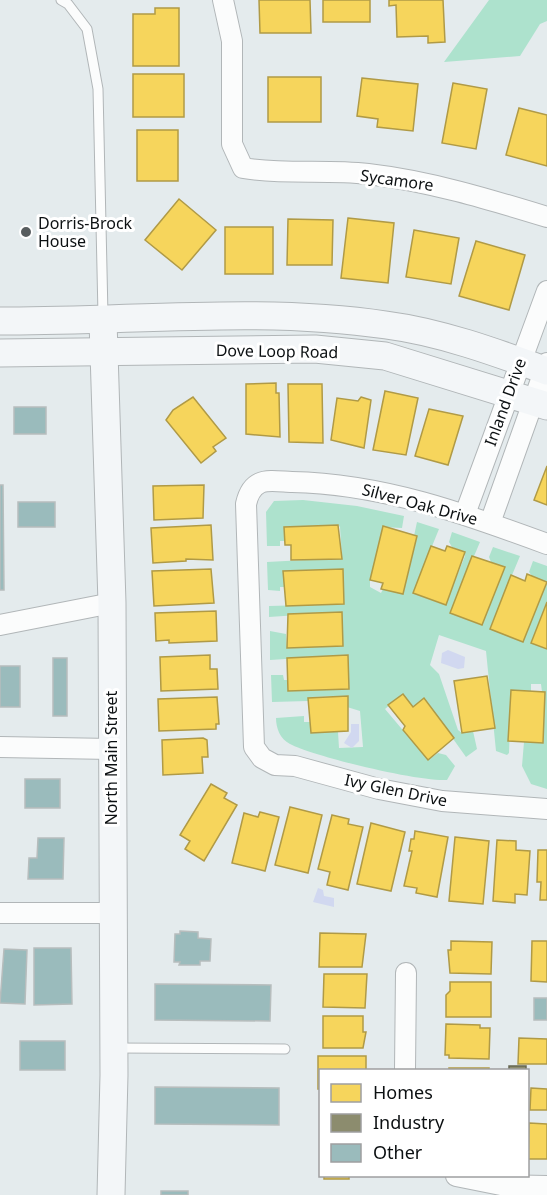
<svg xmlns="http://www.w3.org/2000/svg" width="547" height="1195" viewBox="0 0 547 1195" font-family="'Noto Sans',sans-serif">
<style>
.green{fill:#ade2cd}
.water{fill:#d1d8f0}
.homes{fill:#f6d55c;stroke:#b09a46;stroke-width:1.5}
.industry{fill:#8c8c6e;stroke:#666752;stroke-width:1.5}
.building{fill:#9abbbc;stroke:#b7bdbd;stroke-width:1.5}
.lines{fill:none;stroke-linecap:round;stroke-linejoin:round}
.lane-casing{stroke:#b1b6b8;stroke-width:11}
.street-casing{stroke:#b1b6b8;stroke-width:22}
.secondary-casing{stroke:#b1b6b8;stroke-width:29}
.lane{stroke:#fbfcfc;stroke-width:9}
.street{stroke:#fbfcfc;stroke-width:20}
.secondary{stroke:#f3f6f8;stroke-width:27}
.poi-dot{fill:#585d5f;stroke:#fff;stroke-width:2}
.labels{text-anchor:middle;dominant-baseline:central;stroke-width:6;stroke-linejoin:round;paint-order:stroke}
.street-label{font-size:16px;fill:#0c1012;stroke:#fff}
.poi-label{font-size:16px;fill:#0c1012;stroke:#fff;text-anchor:start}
</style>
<rect width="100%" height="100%" fill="#e4ebed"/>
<g class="green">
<path d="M489,0H547V21L540,24L520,56L444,62Z"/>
<path d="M303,500L357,506L404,516L402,528L383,527L370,580V587L381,593L383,589L403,594L417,537L414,536L417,522L439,529L413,593L445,605L465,556L464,552L452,547L449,542L452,532L480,542L450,613L481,625L504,567L491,562L489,557L493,547L520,556L490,628L523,642L547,582L532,576L529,572L533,561L547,566V602L531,643L547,649V789L531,784L522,766L524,742H543L545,692H542L541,684H531V691L511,690L509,753L507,755L496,751L486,651L439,635L430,665L439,674L458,730L462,733L473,731L477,749L466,757L424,698L413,707L403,694L385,709L428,760L438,753L446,755L455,766L447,780C420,782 315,757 290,744C280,739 276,728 276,718L304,716V722H310L311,732H338L339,748L363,747L360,711L347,707V696L311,697L308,701L272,702L271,675H283L284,680H288L289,691L349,689L347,655L270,660V631L286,634L287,648L343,646L342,612L269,617V606L344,604L343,569L284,571V587H280V591L268,590L267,562L342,558L340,527L338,525L285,527V541H280V546H267L266,512L274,501Z"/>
</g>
<g class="water">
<path d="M448,650L465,657L464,668L458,669L441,663L442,653Z"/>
<path d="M351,724H359V741L352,748L344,743L351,732Z"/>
<path d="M318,888L323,890L324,896L334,898V907L313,902Z"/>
</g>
<g class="homes">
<path d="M259,0H310L311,33H260Z"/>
<rect x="323" y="0" width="47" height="22"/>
<path d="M389,0H443L445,42L428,43V36L397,37L396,5L389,6Z"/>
<path d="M155,8H179V66H133V14H155Z"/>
<rect x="133" y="74" width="51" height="43"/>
<rect x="268" y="77" width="53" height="45"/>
<path d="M362,78L418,84L413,131L377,127L378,119L357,116Z"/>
<path d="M453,83L487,89L476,149L442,143Z"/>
<path d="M519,108L547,115V166L506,155Z"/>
<rect x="137" y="130" width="41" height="51"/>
<path d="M179,199L216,230L182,270L145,240Z"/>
<path d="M348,218L394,223L388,283L341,278Z"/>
<path d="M288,219L333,220L332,265H287Z"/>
<rect x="225" y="227" width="48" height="47"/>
<path d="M414,230L459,238L451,284L406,277Z"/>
<path d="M476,241L525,255L509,310L459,296Z"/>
<path d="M276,383V393H279L280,437L246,434V384Z"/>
<path d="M288,384H322L323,443L289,442Z"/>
<path d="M385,391L418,398L406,455L373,450Z"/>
<path d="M193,397L226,438L213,447L216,451L201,463L166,420L173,410Z"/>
<path d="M361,397L371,400L364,448L331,440L337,398L358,401Z"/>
<path d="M429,409L463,416L448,465L415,456Z"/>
<path d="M547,466V505L534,500Z"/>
<path d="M204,485L203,518L154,520L153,486Z"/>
<path d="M211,525L213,560L186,559V561L153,563L151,528Z"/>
<path d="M338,525L342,559L291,560V545H285L284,527Z"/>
<path d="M383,526L417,536L403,594L381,589L383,583L370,580Z"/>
<path d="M431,546L445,551L447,546L465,552L446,605L413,593Z"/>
<path d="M472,556L505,567L482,625L450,613Z"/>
<path d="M211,569L214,603L154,606L152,571Z"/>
<path d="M343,569L344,604L286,606L283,571Z"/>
<path d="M527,574L547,582L523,642L490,629L511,575L525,581Z"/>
<path d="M547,602V649L531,643Z"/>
<path d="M216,611L217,641L169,643V640L156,641L155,613Z"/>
<path d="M342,612L343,646L287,648L288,614Z"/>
<path d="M210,655V669H217L218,689L161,691L160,657Z"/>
<path d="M348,655L349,689L288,691L287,658Z"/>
<path d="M487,676L495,728L462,733L454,681Z"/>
<path d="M511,690L545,692L543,743L508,741Z"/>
<path d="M403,694L413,707L424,698L454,738L428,760L403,730L405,726L388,705Z"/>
<path d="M348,696V731L311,733L308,698Z"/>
<path d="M217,697L219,724H216V729L159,731L158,699Z"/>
<path d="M203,738L207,740L208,757H202L203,773L163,775L162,740Z"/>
<path d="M211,784L227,793L224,798L237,805L204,861L185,849L190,841L180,835Z"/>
<path d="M290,807L322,815L308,873L275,865Z"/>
<path d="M260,812L279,817L265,871L232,863L244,813L258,817Z"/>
<path d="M332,815L349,819L348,824L363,827L348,890L327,885L330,872L318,869Z"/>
<path d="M371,823L405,832L391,891L357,884Z"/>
<path d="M415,831L448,837L437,897L416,893L417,888L404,886L412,851H409L411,839H414Z"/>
<path d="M455,837L489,841L483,904L449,901Z"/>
<path d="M497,840L516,841V850L530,851L527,895L515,894V903L493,901Z"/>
<path d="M538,850H547V900H540L541,882H537Z"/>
<path d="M320,933L366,934L362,967H319Z"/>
<path d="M451,941L492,942L491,974L450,973L448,950H451Z"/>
<path d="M532,941H547V982L531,981Z"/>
<path d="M324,974H367L365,1008L323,1007Z"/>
<path d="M450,982H491V1017H446V995L450,991Z"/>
<path d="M323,1016H363V1032H366L363,1048H323Z"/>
<path d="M446,1024L480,1025V1028H490L489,1059L449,1058V1055H445Z"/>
<path d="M519,1038L547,1039V1064H518Z"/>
<path d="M318,1056H366V1070H320V1089H318Z"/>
<rect x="449" y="1068" width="40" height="2"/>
<path d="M531,1088L547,1089V1110H530Z"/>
<path d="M529,1123L547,1124V1159H528Z"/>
<rect x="324" y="1176" width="25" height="3"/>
</g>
<rect class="industry" x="509" y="1066" width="17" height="4"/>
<g class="building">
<rect x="14" y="407" width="32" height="27"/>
<path d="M0,485H3L4,590H0Z"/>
<rect x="18" y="502" width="37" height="25"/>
<rect x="53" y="658" width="14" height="58"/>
<rect x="0" y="666" width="20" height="41"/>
<rect x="25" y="779" width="35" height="29"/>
<path d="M38,838H64L63,879H28L29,858H37Z"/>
<path d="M180,931L198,932V938L211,939L210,961H200V965H179L180,962H174L175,934H180Z"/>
<path d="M34,948H71L72,1004L34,1005Z"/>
<path d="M4,949L27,950L25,1004L0,1003Z"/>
<path d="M155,984L271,985L270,1021L155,1020Z"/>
<rect x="534" y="998" width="13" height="22"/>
<rect x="20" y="1041" width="45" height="29"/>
<path d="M155,1087L279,1088V1125L155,1124Z"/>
<rect x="161" y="1191" width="27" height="4"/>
</g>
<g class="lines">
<g class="lane-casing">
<g id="lane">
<path d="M61,0L68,4L87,29L98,89L103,315"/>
<path d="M116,1048L285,1049"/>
</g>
</g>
<g class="street-casing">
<g id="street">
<path d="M223,0L232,41V144L243,168C284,175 326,169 368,174C429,181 488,199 547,217"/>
<path d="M465,514L547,291"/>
<path d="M490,523L547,363"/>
<path d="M547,544C463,513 383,484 292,482C284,482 268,479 260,483C251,487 248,495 246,504L254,747L262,758L275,765L295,766L379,789L442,801L547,809"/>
<path d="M0,625L112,603"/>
<path d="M0,747L111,749"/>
<path d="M0,913H111"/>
<path d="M405,1070L406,973"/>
<path d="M456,1176L501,1185L547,1186"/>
</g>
</g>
<g class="secondary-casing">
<g id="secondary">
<path d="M0,321C128,322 258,306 386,325C440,332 495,352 547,371"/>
<path d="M103,321L112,603L114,1075L111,1195"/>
<path d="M0,353L315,349L385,356L547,406"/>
</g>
</g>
<use href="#lane" class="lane"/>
<use href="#street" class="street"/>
<use href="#secondary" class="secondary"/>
</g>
<circle class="poi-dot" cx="26" cy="232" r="6"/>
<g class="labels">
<g class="street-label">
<text transform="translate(397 180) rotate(8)">Sycamore</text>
<text transform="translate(277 351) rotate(1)">Dove Loop Road</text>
<text transform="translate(505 402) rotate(-70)">Inland Drive</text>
<text transform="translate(420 504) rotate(15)">Silver Oak Drive</text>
<text transform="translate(111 758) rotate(-90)">North Main Street</text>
<text transform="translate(396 790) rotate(12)">Ivy Glen Drive</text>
</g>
<g class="poi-label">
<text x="38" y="223">Dorris-Brock<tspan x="38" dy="18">House</tspan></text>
</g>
</g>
<rect x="319" y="1069" width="210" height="108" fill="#ffffff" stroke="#9e9fa0" stroke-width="1.5"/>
<rect x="331" y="1084" width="30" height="18" fill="#f6d55c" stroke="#9e9fa0" stroke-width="1.5"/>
<text x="373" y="1099" font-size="18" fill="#0c1012">Homes</text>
<rect x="331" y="1114" width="30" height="18" fill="#8c8c6e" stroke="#9e9fa0" stroke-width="1.5"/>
<text x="373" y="1129" font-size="18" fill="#0c1012">Industry</text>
<rect x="331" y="1144" width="30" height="18" fill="#9abbbc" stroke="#9e9fa0" stroke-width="1.5"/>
<text x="373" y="1159" font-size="18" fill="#0c1012">Other</text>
</svg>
